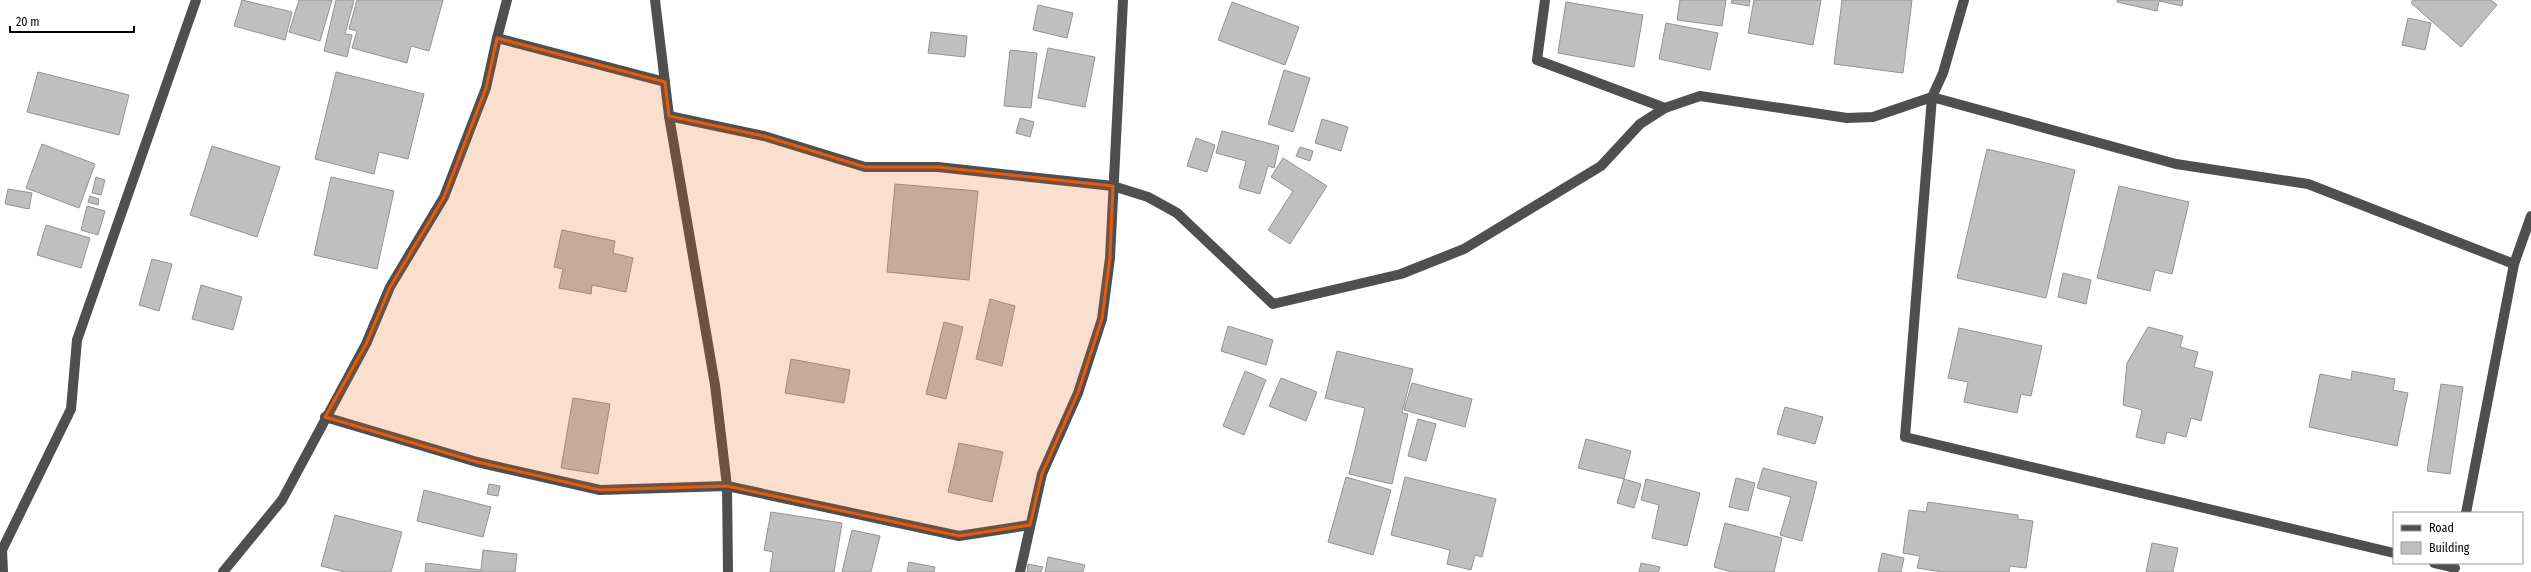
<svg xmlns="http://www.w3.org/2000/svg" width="2531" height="572" viewBox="0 0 2531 572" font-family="'Fira Sans Condensed',sans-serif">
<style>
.building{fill:#bfbfbf;stroke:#939393}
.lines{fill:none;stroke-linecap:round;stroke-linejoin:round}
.minor{stroke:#4f4f4f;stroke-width:10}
.marked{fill:#e8590c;fill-opacity:0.2;stroke:#e8590c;stroke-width:3;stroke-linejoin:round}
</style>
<rect width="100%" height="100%" fill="#fff"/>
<g class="building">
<path d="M242,0L292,12L285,40L234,26Z"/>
<path d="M299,0H332L320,41L289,32Z"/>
<path d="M336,0H354L345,34L352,35L347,57L324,51Z"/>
<path d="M357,0H443L429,51L411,46L407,63L352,48L357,31L349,29Z"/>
<path d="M1680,0H1726L1722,26L1677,20Z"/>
<path d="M1732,0H1750L1749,6L1731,3Z"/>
<path d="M1754,0H1821L1813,45L1748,33Z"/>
<path d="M1842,0H1912L1903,73L1834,64Z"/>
<path d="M2117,0H2183L2182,6L2159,1L2157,11L2117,2Z"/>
<path d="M2413,0H2491L2497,5L2461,47L2411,3Z"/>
<path d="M1232,2L1299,27L1285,65L1218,40Z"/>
<path d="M1566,2L1643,15L1634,67L1558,53Z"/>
<path d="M1038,5L1073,13L1067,38L1033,30Z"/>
<path d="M2408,18L2431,23L2425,50L2402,45Z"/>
<path d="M1666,23L1718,33L1710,70L1659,59Z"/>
<path d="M931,32L967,36L965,57L928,53Z"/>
<path d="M1048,48L1095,57L1085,107L1038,98Z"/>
<path d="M1010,50L1037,53L1031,108L1004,106Z"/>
<path d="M1284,70L1310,78L1293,132L1268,124Z"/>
<path d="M38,72L129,95L119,135L27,112Z"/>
<path d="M336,72L424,94L408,159L379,152L374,174L315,159Z"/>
<path d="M1020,118L1034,122L1030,137L1016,133Z"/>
<path d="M1322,119L1348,127L1341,151L1315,143Z"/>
<path d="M1222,131L1279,146L1274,168L1268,166L1260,194L1239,188L1246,161L1216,153Z"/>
<path d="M1196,138L1215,145L1207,172L1187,166Z"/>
<path d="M42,144L95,164L79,208L26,188Z"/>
<path d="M212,146L280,167L257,237L190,215Z"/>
<path d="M1300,147L1313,151L1310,161L1296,156Z"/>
<path d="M1987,149L2075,170L2046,298L1957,278Z"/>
<path d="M1283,158L1327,186L1290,244L1268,230L1293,191L1271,177Z"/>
<path d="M96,177L105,180L101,195L92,193Z"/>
<path d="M331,177L394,191L377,269L314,255Z"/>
<path d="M895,184L978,191L969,280L887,272Z"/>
<path d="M2119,186L2189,202L2172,274L2155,270L2150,291L2097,278Z"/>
<path d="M8,189L32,193L29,209L5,204Z"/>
<path d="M90,196L99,199L98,205L88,202Z"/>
<path d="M87,206L105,211L98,235L81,230Z"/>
<path d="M46,225L90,238L81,268L37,255Z"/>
<path d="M562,230L615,241L613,253L633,258L626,292L592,285L591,294L559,288L563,269L554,267Z"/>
<path d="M152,259L172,264L159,311L139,305Z"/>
<path d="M2063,273L2091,280L2086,304L2058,297Z"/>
<path d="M201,285L242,297L233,330L192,319Z"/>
<path d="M990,299L1015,306L1002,366L976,359Z"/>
<path d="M944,322L963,327L946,399L926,394Z"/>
<path d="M1228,326L1273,340L1266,365L1221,351Z"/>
<path d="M2148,327L2183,336L2180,347L2198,352L2194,367L2213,372L2201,421L2191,418L2186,437L2167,432L2164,444L2136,437L2142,410L2123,405L2127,363Z"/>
<path d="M1959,328L2042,346L2031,396L2021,394L2017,413L1964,402L1968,382L1948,378Z"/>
<path d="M1337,351L1413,369L1402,413L1408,414L1392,484L1349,474L1365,408L1325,398Z"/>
<path d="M791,359L850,370L844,403L785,393Z"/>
<path d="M1245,371L1266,380L1244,435L1223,426Z"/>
<path d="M2352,371L2395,379L2393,390L2408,393L2397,446L2309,427L2320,374L2351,380Z"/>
<path d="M1281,378L1317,392L1306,421L1269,406Z"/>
<path d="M1412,383L1472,399L1465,427L1404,410Z"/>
<path d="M2441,384L2463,387L2450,474L2427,471Z"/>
<path d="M573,398L610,404L598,474L561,468Z"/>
<path d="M1785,407L1823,417L1815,444L1777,434Z"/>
<path d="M1418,419L1436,424L1426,461L1408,456Z"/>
<path d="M1586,439L1631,451L1624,479L1578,468Z"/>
<path d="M959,443L1003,452L992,502L948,492Z"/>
<path d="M1763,468L1817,482L1802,541L1780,535L1791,497L1757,488Z"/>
<path d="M1346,477L1391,490L1373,555L1328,542Z"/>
<path d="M1405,477L1496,499L1482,557L1475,555L1471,570L1447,564L1450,550L1391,535Z"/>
<path d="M1736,478L1755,483L1748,511L1729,507Z"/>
<path d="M1624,479L1641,484L1634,508L1617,503Z"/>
<path d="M1646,479L1700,493L1687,546L1652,538L1659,505L1641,500Z"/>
<path d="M489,484L500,486L498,496L487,494Z"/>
<path d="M424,490L491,507L483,537L417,521Z"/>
<path d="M1928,502L2018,515V519L2033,521L2026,568L2010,566L2009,572H1943L1917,568L1920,556L1903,553L1909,510L1926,512Z"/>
<path d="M771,512L842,523L834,572H770L773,552L764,550Z"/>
<path d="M335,515L402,532L391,572H345L321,566Z"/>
<path d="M1725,523L1782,538L1774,572H1732L1714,567Z"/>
<path d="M852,530L880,536L871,572H842Z"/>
<path d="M2152,543L2178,548L2173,572H2146Z"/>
<path d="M483,550L517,554L515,572H425L426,563L481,570Z"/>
<path d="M1882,553L1904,558L1901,572H1878Z"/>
<path d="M1048,557L1085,565L1083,572H1045Z"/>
<path d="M909,562L935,567L934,572H907Z"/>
<path d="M1641,563L1660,567L1658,572H1639Z"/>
<path d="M1028,564L1043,567L1041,572H1027Z"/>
</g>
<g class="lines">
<g class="minor">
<path d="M655,0L669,116L715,385L727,486L728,572"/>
<path d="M1545,0L1537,60L1665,108"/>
<path d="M497,38L507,0"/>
<path d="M669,116L764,136L865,167H938L1113,186L1148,197L1177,213L1273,304L1401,274L1464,249L1601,166L1640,124L1665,108L1700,96L1847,118L1873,117L1932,97L1943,73L1964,0"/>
<path d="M325,417L477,462L600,490L727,486L959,536L1030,525"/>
<path d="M2466,513L2514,264L2531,216"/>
<path d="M2394,553L1905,437L1932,97L2176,164L2308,184L2514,264"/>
<path d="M2434,563L2455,568"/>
<path d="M3,572L2,550L71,409L77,340L196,0"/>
<path d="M223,572L282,500L366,344L390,287L444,197L486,88L497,38L665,82"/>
<path d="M1020,572L1042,474L1078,393L1102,319L1110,258L1123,0"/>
</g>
</g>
<path class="marked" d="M497,38L665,82L669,116L764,136L865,167H938L1113,186L1110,258L1102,319L1078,393L1042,474L1030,525L959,536L727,486L600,490L477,462L325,417L366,344L390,287L444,197L486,88Z"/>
<rect x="2393" y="512" width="130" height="52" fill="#ffffff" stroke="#999999"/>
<rect x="2401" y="525" width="20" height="6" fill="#4f4f4f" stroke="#999999"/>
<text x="2429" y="532" font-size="12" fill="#000000">Road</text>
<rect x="2401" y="542" width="20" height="12" fill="#bfbfbf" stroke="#999999"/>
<text x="2429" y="552" font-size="12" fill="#000000">Building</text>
<path d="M10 26v6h124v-6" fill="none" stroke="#000000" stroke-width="2"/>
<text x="16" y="26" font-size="12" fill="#000000" stroke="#ffffff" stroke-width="3" paint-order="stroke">20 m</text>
</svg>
